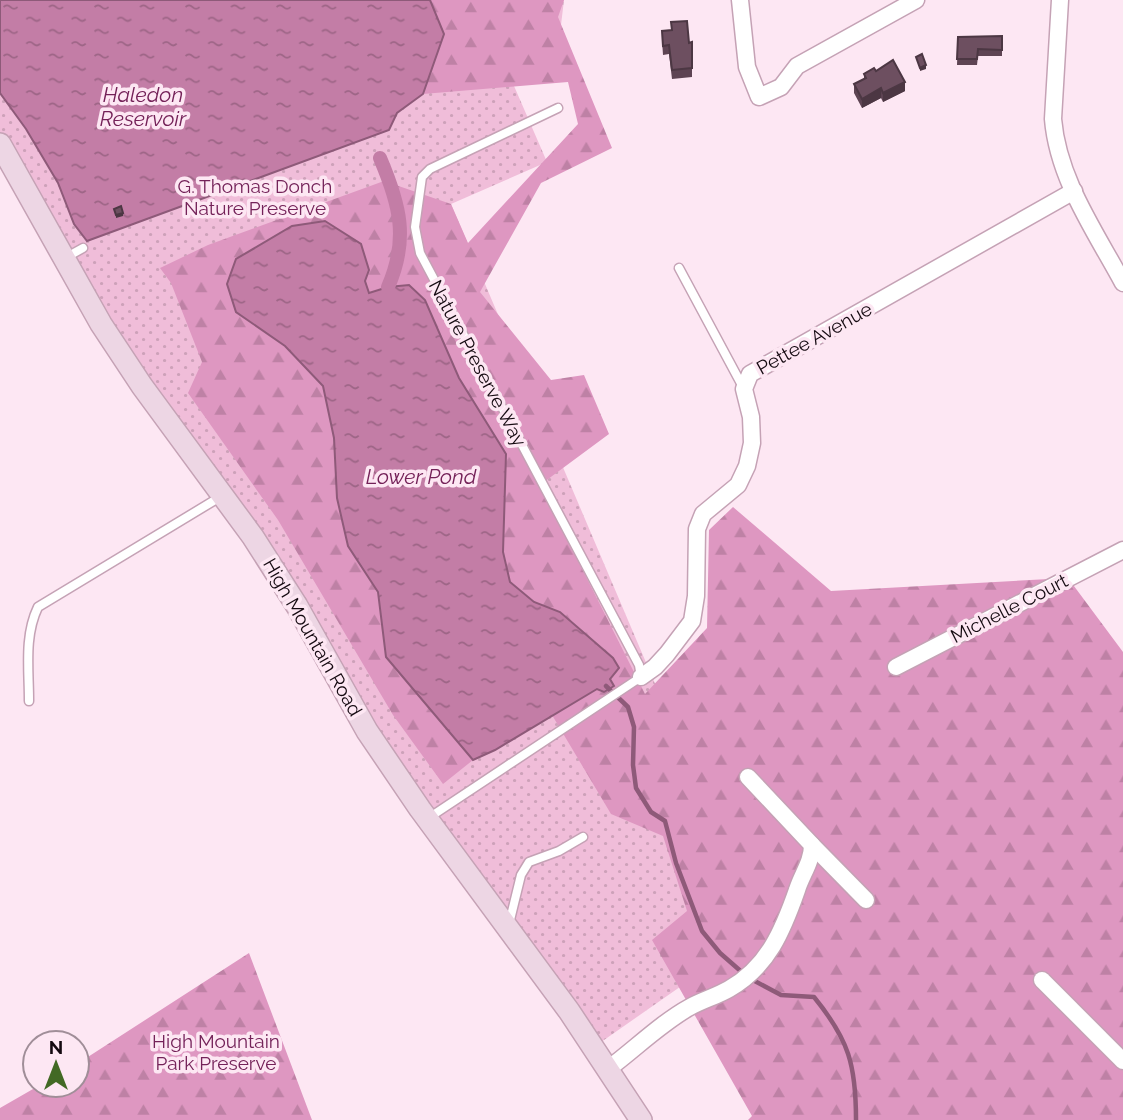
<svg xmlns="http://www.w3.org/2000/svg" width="1123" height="1120" viewBox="0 0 1123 1120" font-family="Raleway,sans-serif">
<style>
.green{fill:url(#green-dots)}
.forest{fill:url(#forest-firs)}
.water{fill:url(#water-ripples);stroke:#8e5a79;stroke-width:2}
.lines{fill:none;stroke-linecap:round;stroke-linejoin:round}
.stream{stroke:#8e5a79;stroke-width:4.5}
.canal{stroke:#c37da6;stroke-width:14}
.service-casing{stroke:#c5a2b5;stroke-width:11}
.minor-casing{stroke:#c5a2b5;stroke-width:19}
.secondary-casing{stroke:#c5a2b5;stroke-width:24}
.service{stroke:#fff;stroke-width:8}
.minor{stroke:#fff;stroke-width:16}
.secondary{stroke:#edd6e4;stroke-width:21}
.wall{fill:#5e4453}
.shaded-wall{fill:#4c3743}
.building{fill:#6d4f60;stroke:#4c3743;stroke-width:2}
.labels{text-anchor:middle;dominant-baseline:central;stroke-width:7;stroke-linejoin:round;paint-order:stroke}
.park-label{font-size:19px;fill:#742259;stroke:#fde7f3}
.street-label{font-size:19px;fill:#140910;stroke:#fde7f3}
.water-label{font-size:21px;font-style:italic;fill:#742158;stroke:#fde7f3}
</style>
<defs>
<pattern id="green-dots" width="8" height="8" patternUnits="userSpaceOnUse" patternTransform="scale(1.75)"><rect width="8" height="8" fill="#f0bdd9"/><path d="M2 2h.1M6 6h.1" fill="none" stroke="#cda1b9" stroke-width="1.8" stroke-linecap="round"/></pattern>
<pattern id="forest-firs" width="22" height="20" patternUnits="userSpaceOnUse" patternTransform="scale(1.75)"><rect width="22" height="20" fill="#de97c1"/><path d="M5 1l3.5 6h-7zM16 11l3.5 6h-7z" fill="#be81a5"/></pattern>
<pattern id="water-ripples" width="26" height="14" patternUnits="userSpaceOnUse" patternTransform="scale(1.75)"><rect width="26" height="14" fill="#c37da6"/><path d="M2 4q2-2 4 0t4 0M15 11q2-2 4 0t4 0" fill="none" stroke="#9d6586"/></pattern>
</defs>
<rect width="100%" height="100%" fill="#fde7f3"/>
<path class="green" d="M0,0H564L554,83L511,79L547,162L451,204L676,733L770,924L594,1047L202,470L0,144Z"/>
<g class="forest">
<path d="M430,0H564L558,17L612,148L541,183L480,292L551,380L584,375L609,434L540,485L645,694L707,628L709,530L733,507L831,591L1068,578L1123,652V1120H748L752,1116L652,940L687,911L663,836L611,814L552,715L597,688L614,685L560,612L535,602L510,582L459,378L425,300L388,287L369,294L365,281L236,312L285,346L323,386L334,438L337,498L348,546L378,592L386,656L473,760L443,784L393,715L278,520L188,393L202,362L171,283L160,268L208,245L384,181L451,204L468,243L578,124L568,82L423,94L444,34Z"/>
<path d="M249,953L312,1120H0V1108L40,1085H77V1064Z"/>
</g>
<g class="water">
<path d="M0,0H430L444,34L423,94L397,113L389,130L87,241L74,224L58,183L26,129L0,93Z"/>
<path d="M325,221L361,244L369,270L365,281L369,293L388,287L409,285L425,300L459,378L506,454L503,552L510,582L534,602L560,612L613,658L619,668L610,679L614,686L604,692L597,689L495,750L473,760L386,657L378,592L348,546L337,498L334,438L323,386L285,346L236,312L227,284L236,259L292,226Z"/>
</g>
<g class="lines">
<g class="stream">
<path d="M606,686L628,707L634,727L633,765L636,788L651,812L665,821L676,863L702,931L720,953L744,974"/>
<path d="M751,979L781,995L814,997C849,1040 856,1065 856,1120"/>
</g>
<path class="canal" d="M380,158C400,205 409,239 388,287"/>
<g class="service-casing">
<g id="service">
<path d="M65,258L83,248"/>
<path d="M679,268L744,389"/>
<path d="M29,701C29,669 24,636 38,607L220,497"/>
<path d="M430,817L641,677L639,665L420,253L415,227L422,177L430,169L558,108"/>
<path d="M509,924L521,875L529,862L559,851L583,837"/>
</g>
</g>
<g class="minor-casing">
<g id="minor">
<path d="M740,0L747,67L759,97L781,87L797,66L916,0"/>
<path d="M1060,0L1053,119C1058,179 1095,231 1123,283"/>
<path d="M896,667L1123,550"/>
<path d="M641,677L655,667L667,654L692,621L696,596L697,529L703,514L738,485L747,466L752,443L751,417L744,389L750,374L1074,191"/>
<path d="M812,845L866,900"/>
<path d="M1042,980L1123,1061"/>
<path d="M608,1069C635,1049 661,1023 690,1007C703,1000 717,996 729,989C768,967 783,930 797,890C802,874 812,862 812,845L748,777"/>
</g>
</g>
<g class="secondary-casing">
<path id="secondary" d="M0,144L101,324L142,386L253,537L297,606L367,731L420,809L569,1011L641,1120"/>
</g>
<use href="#service" class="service"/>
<use href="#minor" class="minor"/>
<use href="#secondary" class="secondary"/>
</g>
<g class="wall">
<path d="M671,22L689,43L692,42V77L672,79L669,54L663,55L662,40V31L671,30Z"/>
<path d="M1002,36V56H978L977,65H957L958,37Z"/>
<path d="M876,71L905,91L883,102L881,98L862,108L854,93V84L864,79V74Z"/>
</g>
<g class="shaded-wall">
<path d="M926,65V69L920,71V68Z"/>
<path d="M905,82V91L883,102V93Z"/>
<path d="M881,88V98L862,108V99Z"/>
<path d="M123,213V216L116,218V215Z"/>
</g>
<g class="building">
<path d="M687,21L689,43L692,42V68L672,70L669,45L663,46L662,31L672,30L671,22Z"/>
<path d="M1002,36V50L978,49L977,59H957L958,37Z"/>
<path d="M922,54L926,65L920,68L916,57Z"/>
<path d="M893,60L905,82L883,93L881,88L862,99L854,84L866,78L864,74L874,68L876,71Z"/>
<path d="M121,206L123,213L116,215L114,209Z"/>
</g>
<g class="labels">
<g class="park-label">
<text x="255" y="186">G. Thomas Donch<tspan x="255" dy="22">Nature Preserve</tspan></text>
<text x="216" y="1041">High Mountain<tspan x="216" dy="22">Park Preserve</tspan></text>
</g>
<g class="street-label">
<text transform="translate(814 338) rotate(-29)">Pettee Avenue</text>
<text transform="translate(478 363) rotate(62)">Nature Preserve Way</text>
<text transform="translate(1009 608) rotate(-27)">Michelle Court</text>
<text transform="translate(313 637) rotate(60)">High Mountain Road</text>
</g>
<g class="water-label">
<text x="143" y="94">Haledon<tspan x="143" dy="24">Reservoir</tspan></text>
<text x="421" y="476">Lower Pond</text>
</g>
</g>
<g transform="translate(56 1064)"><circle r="33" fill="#fde7f3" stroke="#a08e98" stroke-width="2"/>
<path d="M0-5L12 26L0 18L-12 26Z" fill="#426924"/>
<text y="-10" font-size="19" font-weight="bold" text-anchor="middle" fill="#140910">N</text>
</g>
</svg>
